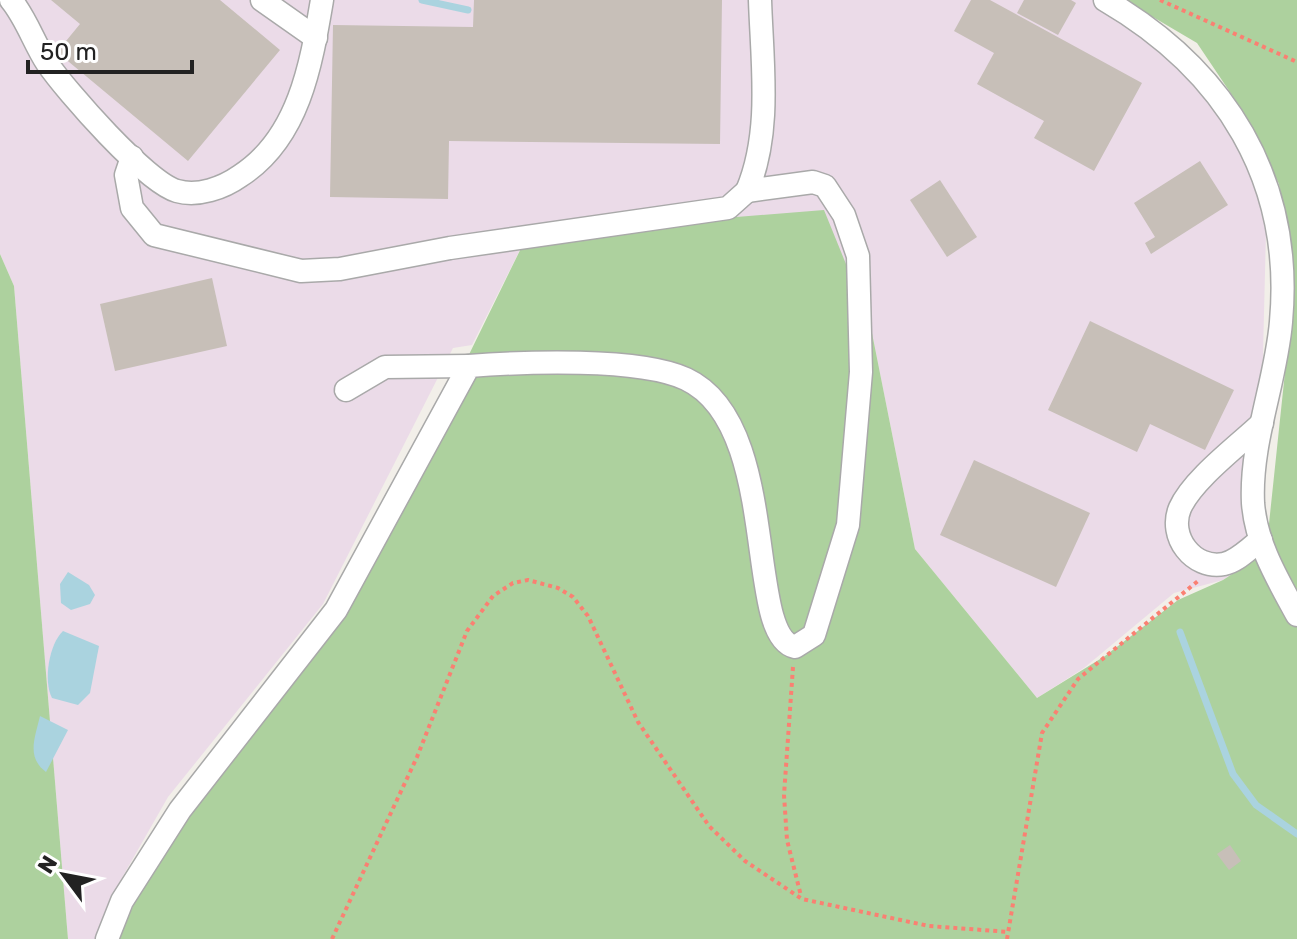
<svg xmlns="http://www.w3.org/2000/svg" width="1297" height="939" viewBox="0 0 1297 939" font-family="Rubik,sans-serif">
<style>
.industrial{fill:#ebdbe8}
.forest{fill:#add19e}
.water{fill:#aad3df}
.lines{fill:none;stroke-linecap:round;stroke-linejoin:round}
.stream{stroke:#aad3df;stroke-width:7}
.building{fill:#c7bfb8}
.minor-casing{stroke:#a9a9a9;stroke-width:25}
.path{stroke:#fa8072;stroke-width:4;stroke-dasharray:4 4;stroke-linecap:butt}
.minor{stroke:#fff;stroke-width:22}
</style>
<rect width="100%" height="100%" fill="#f2efe9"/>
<path class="industrial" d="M0,0H1099L1174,46L1267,191L1258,558L1223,580L1174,593L1084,668L1037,698L915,549L870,323L528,234L472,345L453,348L323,604L168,797L115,890L95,939H68L14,286L0,254Z"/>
<g class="forest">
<path d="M1124,0H1297V939H118L174,817L344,610L528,234L824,210L870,323L915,549L1037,698L1105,656L1178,600L1223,580L1266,552L1292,306L1279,184L1246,116L1197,43Z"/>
<path d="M0,254L14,286L68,939H0Z"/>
</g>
<g class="water">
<path d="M68,572L89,585L95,595L90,604L71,610L61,603L60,584Z"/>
<path d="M63,631L99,646L90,693L78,705L52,698C43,681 49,644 63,631Z"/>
<path d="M40,716L68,730L46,772C26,757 35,738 40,716Z"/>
</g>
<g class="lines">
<g class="stream">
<path d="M422,0L468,10"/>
<path d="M1180,632L1233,774L1256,805L1297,834"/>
</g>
</g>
<g class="building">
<path d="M51,0H220L280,50L188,161L57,52L80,24Z"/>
<path d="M474,0H722L720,144L449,141L448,199L330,197L333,25L473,27Z"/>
<path d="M971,0H990L1142,83L1094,171L1034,138L1044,121L977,84L994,53L954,31Z"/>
<path d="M1024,0H1071L1076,3L1058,35L1017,13Z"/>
<path d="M1200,161L1228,205L1151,254L1145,243L1155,237L1134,203Z"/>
<path d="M940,180L977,237L947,257L910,200Z"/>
<path d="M212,278L227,346L115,371L100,304Z"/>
<path d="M1090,321L1234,390L1205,450L1150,424L1137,452L1048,410Z"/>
<path d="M974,460L1090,513L1056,587L940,535Z"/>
<path d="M1230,845L1241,861L1229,870L1217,854Z"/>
</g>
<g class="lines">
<g class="minor-casing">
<g id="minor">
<path d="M11,0C26,18 34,43 47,63C66,91 147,183 177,191C198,197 223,188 240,176C299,138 311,65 322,0"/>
<path d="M262,0L316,38"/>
<path d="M1105,0C1225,70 1294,180 1281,322C1276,382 1250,442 1253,503C1256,544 1278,580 1297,615"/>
<path d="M132,157L126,175L132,208L154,235L301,271L340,269L450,248L728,208L747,191"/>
<path d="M346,390L385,367L469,366"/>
<path d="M1261,540C1249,548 1238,561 1224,564C1193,570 1168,536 1180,508C1193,479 1239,445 1262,423"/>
<path d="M107,939L122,901L180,810L336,610L469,366C522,362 639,357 686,379C782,424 744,636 795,647L814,635L848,525L861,372L858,256L844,215L825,186L813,182L747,191C772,132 762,63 760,0"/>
</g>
</g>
<g class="path">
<path d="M1160,0L1297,62"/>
<path d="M793,667L784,795L787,840L801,896"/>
<path d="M332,939L417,757L467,631L493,596L513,583L528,580L558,588L573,597L588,616L638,722L709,826L745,861L802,899L929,926L1009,932"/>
<path d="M1007,939L1042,733L1078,679L1198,581"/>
</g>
<use href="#minor" class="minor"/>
</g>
<g transform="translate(64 875) rotate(302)" stroke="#ffffff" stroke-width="6" paint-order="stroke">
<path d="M0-6L14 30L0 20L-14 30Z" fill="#222222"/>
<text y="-12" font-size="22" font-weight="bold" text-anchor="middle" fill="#222222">N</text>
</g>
<path d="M28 60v12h164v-12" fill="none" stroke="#222222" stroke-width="4"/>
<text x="40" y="60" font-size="24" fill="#222222" stroke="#ffffff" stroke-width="6" paint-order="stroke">50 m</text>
</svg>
